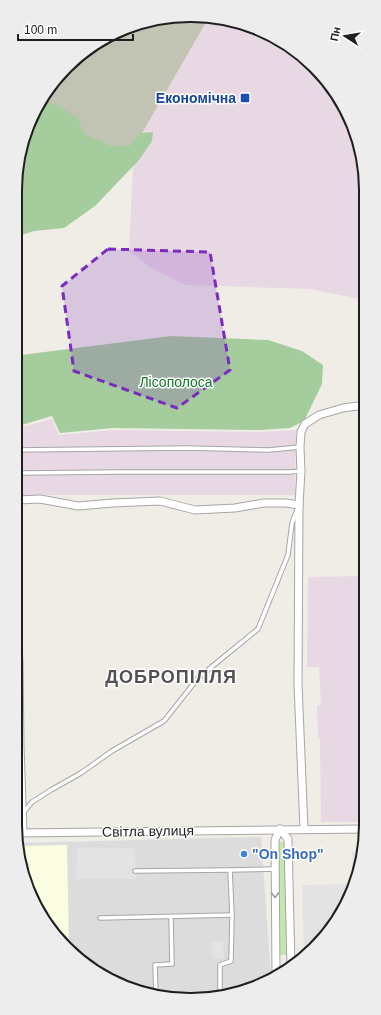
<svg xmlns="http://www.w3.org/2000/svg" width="381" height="1015" viewBox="0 0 381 1015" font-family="Arial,sans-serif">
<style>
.residential{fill:#dddcdc}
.industrial{fill:#e8d8e3}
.education{fill:#fafde1}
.construction{fill:#c1c4b2}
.grass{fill:#c3e7af}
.forest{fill:#a5cc9d}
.parking{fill:#e3e3e3}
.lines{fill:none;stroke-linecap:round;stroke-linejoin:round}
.service-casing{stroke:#a6a6a6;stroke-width:5.5}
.minor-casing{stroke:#a6a6a6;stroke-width:9}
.service{stroke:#fff;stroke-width:3.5}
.minor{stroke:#fff;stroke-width:7}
.oneway{stroke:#9a9a9a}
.marked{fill:#7b2cbf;fill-opacity:0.2;stroke:#7b2cbf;stroke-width:3;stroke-dasharray:8 5;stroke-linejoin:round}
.transit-dot{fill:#1a4fb4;stroke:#fff;stroke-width:1.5}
.shop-dot{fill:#3f7fe0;stroke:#fff;stroke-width:1.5}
.labels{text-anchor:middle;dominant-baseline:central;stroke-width:3;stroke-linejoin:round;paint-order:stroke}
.transit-label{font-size:14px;font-weight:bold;fill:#164399;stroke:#fff;text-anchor:end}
.park-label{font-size:14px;fill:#127927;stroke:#fff}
.street-label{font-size:14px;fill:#1f1f1f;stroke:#fff}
.shop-label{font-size:14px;font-weight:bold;fill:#366cbe;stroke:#fff;text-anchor:start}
.district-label{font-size:18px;font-weight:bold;letter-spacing:1px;fill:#525252;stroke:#fff}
.rim{fill:none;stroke:#1f1f1f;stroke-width:2}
</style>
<rect width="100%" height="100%" fill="#efede6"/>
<path class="residential" d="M261,837L271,978L225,997L167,998L103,977L58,940L24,881L18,843Z"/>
<g class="industrial">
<path d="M208,19L236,21L288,44L323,75L353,123L364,167L365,300L310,289L185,285L150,267L129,251L134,147Z"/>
<path d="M52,419L59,435L113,430L261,432L296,430L295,477L296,495H31L15,497V429Z"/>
<path d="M365,576L366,822H321L320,739L318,738L317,705H321L319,667H307L308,577Z"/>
</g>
<path class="education" d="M67,845L69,949L58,940L24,881L19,846Z"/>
<path class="construction" d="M168,16L208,19L134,147L15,190L21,145L51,83L103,38Z"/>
<path class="grass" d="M278,842H285L287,955H280Z"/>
<g class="forest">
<path d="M43,101L57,105L78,118L84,134L111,146H130L140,133L153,132L152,141L139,160L95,206L64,228L34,231L15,237V191L21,145Z"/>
<path d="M171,336L268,340L302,351L323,365L322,384L304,421L290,428L260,430L113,428L60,433L52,416L15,427V356L29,354Z"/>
</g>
<g class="parking">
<path d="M77,848H135L136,877L134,879H76Z"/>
<path d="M352,852H362L360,870L330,931L304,956L302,885L353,884Z"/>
<path d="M223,941L224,958L213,959L211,942Z"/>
</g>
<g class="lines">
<g class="service-casing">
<g id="service">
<path d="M15,450L188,448L269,450L300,447"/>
<path d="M15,475L22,473L117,472H289L301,471"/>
<path d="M23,813L32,802L51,790L81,773L112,751L164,721L198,678L258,629L288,555L292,523L297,510"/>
<path d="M135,871L230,870"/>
<path d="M100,918L232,915"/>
<path d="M156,995L155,965L172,964L171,917"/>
<path d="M220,997V965L231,961L232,915L230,870L275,869"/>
</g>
</g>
<g class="minor-casing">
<g id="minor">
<path d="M15,502L18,500L40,499L78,506L113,503L160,501L195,510L235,508L264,503H286L299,505"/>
<path d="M15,585L19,662L20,745L23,833"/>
<path d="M280,829L288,839L291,968"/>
<path d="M304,829L298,684L299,505L301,471L300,447L301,432L305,424L319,415L343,408L365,405"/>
<path d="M16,833L365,829"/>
<path d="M276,975L275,840L280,829"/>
</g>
</g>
<use href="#service" class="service"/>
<use href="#minor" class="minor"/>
</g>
<defs><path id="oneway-chevron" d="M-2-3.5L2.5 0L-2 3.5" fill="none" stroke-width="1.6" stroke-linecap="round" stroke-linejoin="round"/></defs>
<use class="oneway" href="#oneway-chevron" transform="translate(275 895) rotate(89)"/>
<path class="marked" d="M108,249L210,252L230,370L177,408L74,371L62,286Z"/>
<rect class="transit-dot" x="240" y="93" width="10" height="10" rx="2"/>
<circle class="shop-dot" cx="244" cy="854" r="4"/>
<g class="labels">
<g class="transit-label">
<text x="236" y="98">Економічна</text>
</g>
<g class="park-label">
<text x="176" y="382">Лісополоса</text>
</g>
<g class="street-label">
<text transform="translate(148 831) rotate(-1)">Світла вулиця</text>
</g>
<g class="shop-label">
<text x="252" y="854">"On Shop"</text>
</g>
<g class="district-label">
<text x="171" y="677">ДОБРОПІЛЛЯ</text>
</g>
</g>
<path d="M0 0H381V1015H0ZM190 22H191A168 168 0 0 1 359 190V825A168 168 0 0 1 191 993H190A168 168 0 0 1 22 825V190A168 168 0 0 1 190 22Z" fill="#ededed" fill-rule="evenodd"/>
<path class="rim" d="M190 22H191A168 168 0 0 1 359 190V825A168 168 0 0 1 191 993H190A168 168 0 0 1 22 825V190A168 168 0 0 1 190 22Z"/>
<g transform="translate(345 36) rotate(282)" stroke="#ffffff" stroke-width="3" paint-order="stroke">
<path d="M0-3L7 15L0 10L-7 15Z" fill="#1f1f1f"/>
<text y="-6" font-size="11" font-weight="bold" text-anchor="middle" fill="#1f1f1f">Пн</text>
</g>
<path d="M18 34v6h115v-6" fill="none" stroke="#1f1f1f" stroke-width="2"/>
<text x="24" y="34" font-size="12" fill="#1f1f1f" stroke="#ffffff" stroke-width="3" paint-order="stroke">100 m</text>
</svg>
